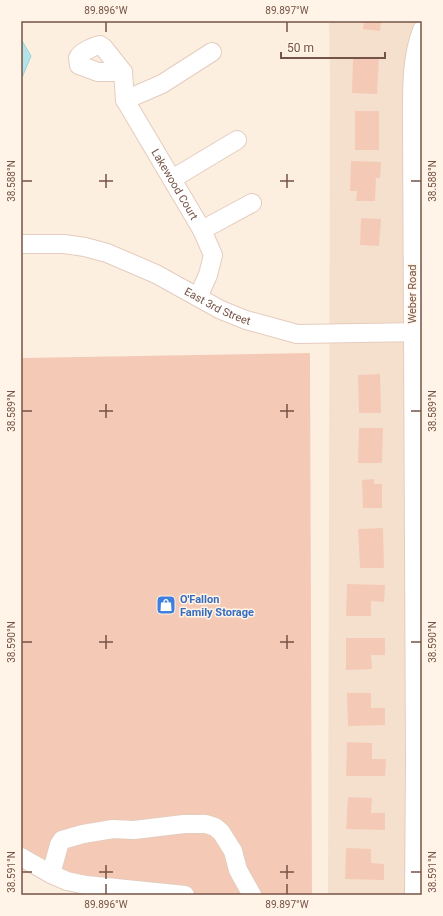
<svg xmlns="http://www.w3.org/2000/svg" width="443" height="916" viewBox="0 0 443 916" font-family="Roboto,sans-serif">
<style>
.residential{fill:#f5e0ce}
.water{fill:#b4e4e7;stroke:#99d5da}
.building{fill:#f4cab6}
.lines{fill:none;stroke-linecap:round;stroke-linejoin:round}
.minor-casing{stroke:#e4ccbe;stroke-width:20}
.minor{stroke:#fff;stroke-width:18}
.ticks{fill:none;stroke:#755346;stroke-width:1.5}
.labels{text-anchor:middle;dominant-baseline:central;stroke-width:3;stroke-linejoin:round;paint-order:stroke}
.street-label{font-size:11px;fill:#755346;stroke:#fff4e7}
.shop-label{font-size:11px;font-weight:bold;fill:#366cbe;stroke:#fff4e7;text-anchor:start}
.neatline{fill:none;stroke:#755346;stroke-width:1.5}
.ticks-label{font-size:10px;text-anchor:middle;fill:#755346}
</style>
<rect width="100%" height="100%" fill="#fdefe0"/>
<path class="residential" d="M329,21H422V895H328L330,82Z"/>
<path class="water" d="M21,39L31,56L21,80Z"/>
<g class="building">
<path d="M364,21H381L380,31L363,29Z"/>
<path d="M353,58L379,59L377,94L352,93Z"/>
<rect x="355" y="111" width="24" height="39"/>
<path d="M351,161L381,162L380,178H376L375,201H356L357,191H350Z"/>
<path d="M361,218L381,219L379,246L360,245Z"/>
<path d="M310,353L312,895H194L92,882L21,852V358Z"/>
<path d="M380,374L381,413H359L358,375Z"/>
<path d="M359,428H383L382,463H358Z"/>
<path d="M374,479V484H382V508H363L362,480Z"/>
<path d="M383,528L384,568H360L358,529Z"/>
<path d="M347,584L385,585L384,602L371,601V616H346Z"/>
<path d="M346,638H385V655H371L372,669L346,670Z"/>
<path d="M347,693H371V708H385V725L348,726Z"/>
<path d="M347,742L372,743V759H386L385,776H346Z"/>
<path d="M348,797L372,798L371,813H385V830L346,829Z"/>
<path d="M346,848L371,849V863L384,864V880L345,879Z"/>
</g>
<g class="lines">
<g class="minor-casing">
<g id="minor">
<path d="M100,45L104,48L123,72H98L79,65C79,63 78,60 78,58C80,52 95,46 100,45Z"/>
<path id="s1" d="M123,72L125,100L202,230L213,255L208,275L198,297"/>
<path d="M125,100L162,84L212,52"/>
<path d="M172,179L237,140"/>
<path d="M202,230L252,203"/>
<path id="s2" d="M21,244H64L85,247L107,253L156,274L221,310L246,320L297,334L422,332"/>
<path d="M21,857L51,874L67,881L86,885L185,895"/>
<path d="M51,874L59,845L62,840L83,834L113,829L134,830L184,824H206L215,827L221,832L233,851L238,870L252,895"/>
<path d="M414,895L415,763L412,120C412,90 411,59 422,30"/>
</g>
</g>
<use href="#minor" class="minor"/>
</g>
<path class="ticks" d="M106,22V32M287,22V32M106,174V188M287,174V188M22,181H32M99,181H113M280,181H294M411,181H421M106,404V418M287,404V418M22,411H32M99,411H113M280,411H294M411,411H421M106,635V649M287,635V649M22,642H32M99,642H113M280,642H294M411,642H421M106,865V879M287,865V879M22,872H32M99,872H113M280,872H294M411,872H421M106,884V894M287,884V894"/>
<defs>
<g id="shop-square" transform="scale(1)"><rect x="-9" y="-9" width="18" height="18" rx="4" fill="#3f7fe0" stroke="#fff4e7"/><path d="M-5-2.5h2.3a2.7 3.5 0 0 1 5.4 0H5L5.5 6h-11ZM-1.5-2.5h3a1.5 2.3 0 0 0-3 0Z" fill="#fff"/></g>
</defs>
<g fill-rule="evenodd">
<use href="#shop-square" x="166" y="605"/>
</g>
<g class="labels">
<g class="street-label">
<text stroke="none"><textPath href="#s1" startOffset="126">Lakewood Court</textPath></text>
<text transform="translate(412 294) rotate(-90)">Weber Road</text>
<text stroke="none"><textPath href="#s2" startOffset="210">East 3rd Street</textPath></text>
</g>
<g class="shop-label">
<text x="180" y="599">O'Fallon<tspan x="180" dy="13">Family Storage</tspan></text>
</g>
</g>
<rect width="443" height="916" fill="none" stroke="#fff4e7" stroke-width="44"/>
<path d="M281 52v6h104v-6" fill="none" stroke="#755346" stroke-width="2"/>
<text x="287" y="52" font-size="12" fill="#755346" stroke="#fff4e7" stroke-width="3" paint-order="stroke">50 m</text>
<rect x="22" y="22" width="399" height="872" class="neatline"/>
<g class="ticks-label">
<text x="106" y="14">89.896°W</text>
<text x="287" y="14">89.897°W</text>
<text transform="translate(432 181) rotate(-90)" y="4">38.588°N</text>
<text transform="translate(11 181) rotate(-90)" y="4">38.588°N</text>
<text transform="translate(11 411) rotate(-90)" y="4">38.589°N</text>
<text transform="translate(432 411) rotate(-90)" y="4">38.589°N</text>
<text transform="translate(432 642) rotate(-90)" y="4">38.590°N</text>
<text transform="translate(11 642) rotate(-90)" y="4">38.590°N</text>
<text transform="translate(11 872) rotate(-90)" y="4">38.591°N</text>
<text transform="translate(432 872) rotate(-90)" y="4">38.591°N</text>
<text x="106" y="908">89.896°W</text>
<text x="287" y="908">89.897°W</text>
</g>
</svg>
